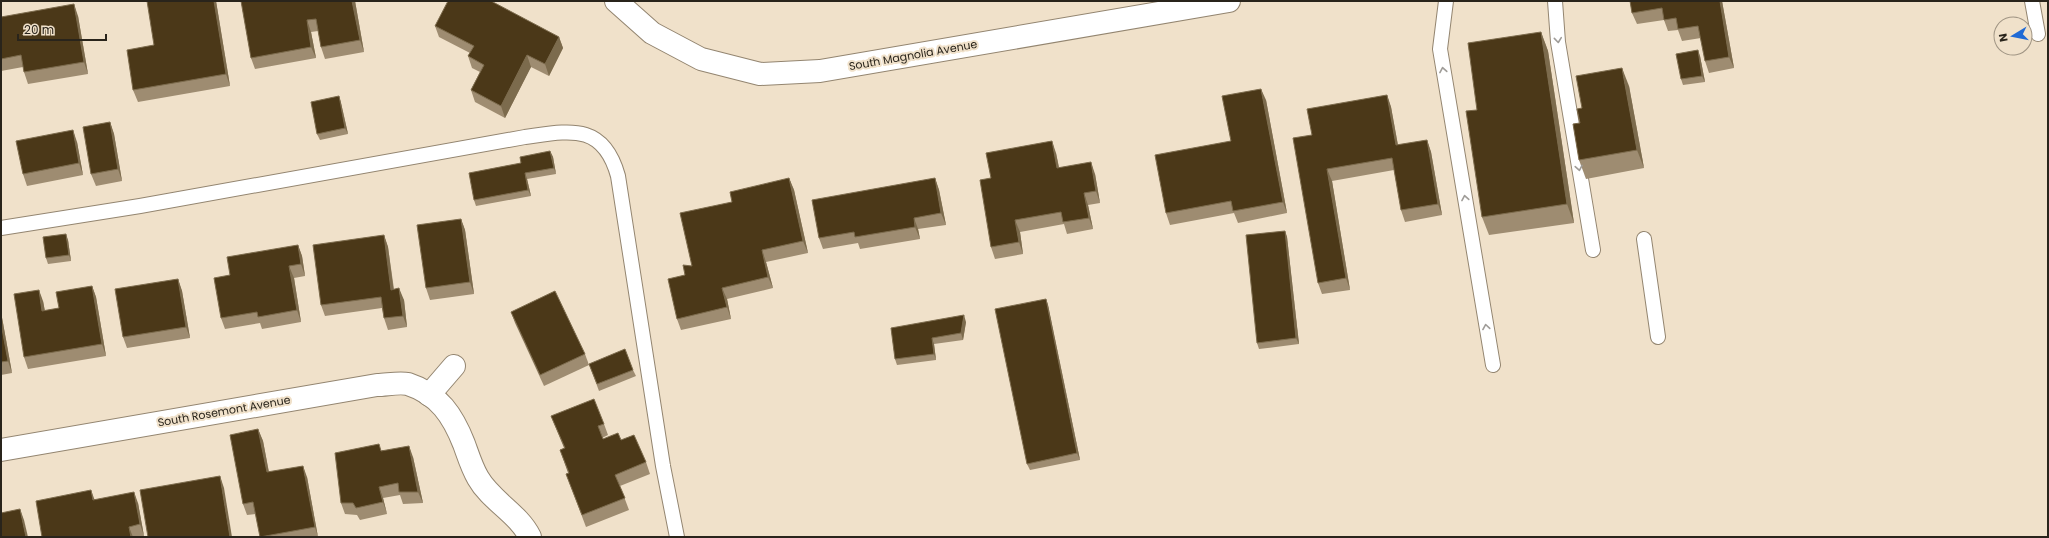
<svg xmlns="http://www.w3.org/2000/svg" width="2049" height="538" viewBox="0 0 2049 538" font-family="Poppins,sans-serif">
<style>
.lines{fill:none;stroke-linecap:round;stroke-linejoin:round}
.service-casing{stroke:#938570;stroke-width:16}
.minor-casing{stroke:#938570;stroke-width:24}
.service{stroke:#fff;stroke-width:14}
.minor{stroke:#fff;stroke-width:22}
.wall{fill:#9e8c71}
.shaded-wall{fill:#7c6b4d}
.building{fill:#4b3818;stroke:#7c6b4d}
.oneway{stroke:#9f9c98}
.labels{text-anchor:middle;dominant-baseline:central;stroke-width:4;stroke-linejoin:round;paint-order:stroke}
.street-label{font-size:11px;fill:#29241b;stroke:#f0e1ca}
</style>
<rect width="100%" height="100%" fill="#f0e1ca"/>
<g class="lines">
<g class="service-casing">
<g id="service">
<path d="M1446,1L1440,49L1493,365"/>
<path d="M1555,1L1558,42L1593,250"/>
<path d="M2032,1L2038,34"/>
<path d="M1,228L140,206L525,137C569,131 603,122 618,176L663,466L677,537"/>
<path d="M1644,239L1658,337"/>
</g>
</g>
<g class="minor-casing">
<g id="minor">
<path d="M616,1L652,33L701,59L760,74L820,71L1229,1"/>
<path d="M429,395L454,366"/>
<path d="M1,450L377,385C386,385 399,382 408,384C439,394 453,416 464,444C468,455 472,468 478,478C491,501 518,513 530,537"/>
</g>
</g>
<use href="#service" class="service"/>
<use href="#minor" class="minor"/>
</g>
<g class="wall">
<path d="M216,1L230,86L138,102L133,90L154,45Z"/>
<path d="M241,1H355L364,52L325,59L321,47L318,31L311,32L316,58L255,69L251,58Z"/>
<path d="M1630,1H1722L1734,68L1709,73L1705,61L1701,38L1682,41L1678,30L1668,31L1664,20L1637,24L1632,13Z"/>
<path d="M78,16L88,74L28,84L24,72L23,67L1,71V17Z"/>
<path d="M435,26L559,37L563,48L549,76L531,67L505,118L475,102L471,90L480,72L472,68L468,56L470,53L439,37Z"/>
<path d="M1541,32L1548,51L1574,223L1489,235L1482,217L1477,110Z"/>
<path d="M1700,56L1705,82L1683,85L1681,79Z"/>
<path d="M1629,86L1644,168L1586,179L1579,160L1580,123L1582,108Z"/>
<path d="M1387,95L1391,107L1398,145L1427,140L1431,152L1442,215L1405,222L1401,210L1394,170L1332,181L1350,290L1322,294L1318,283L1312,135Z"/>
<path d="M339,96L341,103L348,134L320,140L317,134Z"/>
<path d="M1266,100L1287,213L1238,223L1234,213L1170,225L1166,213L1231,141Z"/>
<path d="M110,122L114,134L122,181L96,186L91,174Z"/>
<path d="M77,142L83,175L27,186L23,174Z"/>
<path d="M550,151L553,157L556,174L527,179L531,196L476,206L474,200L521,163Z"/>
<path d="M1056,153L1059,167L1095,174L1100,203L1088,205L1093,229L1067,234L1064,224L1020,232L1023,254L995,259L991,247V178Z"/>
<path d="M789,178L794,190L808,253L766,262L773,288L727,299L731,319L681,330L677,319L685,275L732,202Z"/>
<path d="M935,178L939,190L946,225L918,229L920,239L860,249L858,243L823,249L819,238Z"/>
<path d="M461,219L465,230L474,294L430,300L426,288Z"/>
<path d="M1285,231L1287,237L1299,344L1259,349L1257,343Z"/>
<path d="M384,235L388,247L394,289L404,300L407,327L388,330L384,318L382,308L325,316L321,305Z"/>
<path d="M68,240L71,261L48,264L46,258Z"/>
<path d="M298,245L302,256L305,276L294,278L301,322L262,329L260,323L225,329L221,318L230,275Z"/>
<path d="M178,279L182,291L190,338L127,348L123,337Z"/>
<path d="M92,286L96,297L106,356L28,369L24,357L43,301L45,311L59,308Z"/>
<path d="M1046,299L1048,305L1080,460L1030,470L1027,464Z"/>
<path d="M1,312L12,373L1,375Z"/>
<path d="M511,312L585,354L589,365L544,386L515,323Z"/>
<path d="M966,322L963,340L934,344L936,360L897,365L895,359L891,328Z"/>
<path d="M589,364L633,370L636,376L599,391Z"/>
<path d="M551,416L604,424L608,435L602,438L603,439L621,440L646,462L650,474L620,486L629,510L586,527L566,474L568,473L560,450L564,448Z"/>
<path d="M258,429L263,441L269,472L307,477L318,537H260L256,514L247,515L243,504Z"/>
<path d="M382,450L413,457L423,503L403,504L400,495L383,498L387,514L360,520L357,515L345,514L341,503Z"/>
<path d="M94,499L138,503L144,536L140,537H42Z"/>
</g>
<g class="shaded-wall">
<path d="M214,1H216L230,86L226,74Z"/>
<path d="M352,1H355L364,52L360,40Z"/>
<path d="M1720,1H1722L1734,68L1729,57Z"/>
<path d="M74,4L78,16L88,74L84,62Z"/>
<path d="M307,20L311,32L316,58L311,47Z"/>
<path d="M1541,32L1548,51L1574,223L1567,204Z"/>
<path d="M559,37L563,48L549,76L545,64Z"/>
<path d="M1698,50L1700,56L1705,82L1702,76Z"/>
<path d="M527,55L531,67L505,118L501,106Z"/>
<path d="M1622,68L1629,86L1644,168L1637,150Z"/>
<path d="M1261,89L1266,100L1287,213L1283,202Z"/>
<path d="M1387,95L1391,107L1400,157L1396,145Z"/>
<path d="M339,96L341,103L348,134L345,128Z"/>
<path d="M110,122L114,134L122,181L118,169Z"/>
<path d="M73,130L77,142L83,175L79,163Z"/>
<path d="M1427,140L1431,152L1442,215L1438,204Z"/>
<path d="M1052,141L1056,153L1061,179L1057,168Z"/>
<path d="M550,151L553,157L556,174L554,168Z"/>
<path d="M1091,162L1095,174L1100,203L1096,191Z"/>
<path d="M1327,169L1332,181L1350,290L1346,278Z"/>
<path d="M525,173L527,179L531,196L528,190Z"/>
<path d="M789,178L794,190L808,253L803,241Z"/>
<path d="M935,178L939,190L946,225L941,213Z"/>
<path d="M1084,193L1088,205L1093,229L1089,218Z"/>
<path d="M914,218L918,229L920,239L915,227Z"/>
<path d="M461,219L465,230L474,294L470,282Z"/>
<path d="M1015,220L1020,232L1023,254L1019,242Z"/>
<path d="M1285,231L1287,237L1299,344L1296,338Z"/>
<path d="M66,234L68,240L71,261L69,255Z"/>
<path d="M384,235L388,247L395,301L391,290Z"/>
<path d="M298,245L302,256L305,276L301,264Z"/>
<path d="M762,250L766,262L773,288L768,277Z"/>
<path d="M289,266L294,278L301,322L297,310Z"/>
<path d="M178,279L182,291L190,338L186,327Z"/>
<path d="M92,286L96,297L106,356L102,344Z"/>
<path d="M399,288L404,300L407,327L403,316Z"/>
<path d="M722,288L727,299L731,319L727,307Z"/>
<path d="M39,290L43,301L47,323L42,311Z"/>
<path d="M1046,299L1048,305L1080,460L1077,453Z"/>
<path d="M1,312L12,373L8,361L1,323Z"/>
<path d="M964,315L966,322L963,340L961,333Z"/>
<path d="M932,338L934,344L936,360L934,354Z"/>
<path d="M258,429L263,441L271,484L267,472Z"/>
<path d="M409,446L413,457L423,503L418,492Z"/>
<path d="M303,466L307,477L318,537L315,527Z"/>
<path d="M220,476L224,488L232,537H230Z"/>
<path d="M379,487L383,498L387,514L383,502Z"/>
<path d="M91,490L95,501L93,500Z"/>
<path d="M134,492L138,503L144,536L140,524Z"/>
<path d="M20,509L24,520L28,537H26Z"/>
<path d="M129,527L133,537H131Z"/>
</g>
<g class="building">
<path d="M147,1H214L226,74L133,90L127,50L154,45Z"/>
<path d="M241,1H352L360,40L321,47L316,19L307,20L311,47L251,58Z"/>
<path d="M448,1H491L559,37L545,64L527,55L501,106L471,90L484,65L468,56L474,46L435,26Z"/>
<path d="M1630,1H1720L1729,57L1705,61L1698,26L1678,29L1676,18L1664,20L1662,8L1632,13Z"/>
<path d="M74,4L84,62L24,72L21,55L1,59V17Z"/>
<path d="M1541,32L1567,204L1482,217L1466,111L1477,110L1468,43Z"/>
<path d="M1698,50L1702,76L1681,79L1676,54Z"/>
<path d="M1622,68L1637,150L1579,160L1573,124L1580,123L1577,109L1582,108L1576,76Z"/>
<path d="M1261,89L1283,202L1233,211L1231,201L1166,213L1155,155L1231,141L1222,96Z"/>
<path d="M1387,95L1396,145L1427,140L1438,204L1401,210L1392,158L1327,169L1346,278L1318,283L1293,138L1312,135L1307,109Z"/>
<path d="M339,96L345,128L317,134L311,102Z"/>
<path d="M110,122L118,169L91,174L83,127Z"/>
<path d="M73,130L79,163L23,174L16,141Z"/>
<path d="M1052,141L1057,168L1091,162L1096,191L1084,193L1089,218L1063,222L1061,212L1015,220L1019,242L991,247L980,180L991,178L986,153Z"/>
<path d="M550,151L554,168L525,173L528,190L474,200L469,173L521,163L520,157Z"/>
<path d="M789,178L803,241L762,250L768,277L722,288L727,307L677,319L668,279L685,275L683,265L692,266L680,213L732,202L730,192Z"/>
<path d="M935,178L941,213L914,218L915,227L855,237L854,232L819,238L812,200Z"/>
<path d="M461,219L470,282L426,288L417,225Z"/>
<path d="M1285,231L1296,338L1257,343L1246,235Z"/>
<path d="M66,234L69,255L46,258L43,237Z"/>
<path d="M384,235L391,290L399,288L403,316L384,318L381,297L321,305L313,245Z"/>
<path d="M298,245L301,264L289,266L297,310L258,317L257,312L221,318L214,278L230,275L227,257Z"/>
<path d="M178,279L186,327L123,337L115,289Z"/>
<path d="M92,286L102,344L24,357L14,294L39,290L42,311L59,308L56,292Z"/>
<path d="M555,291L585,354L540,375L511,312Z"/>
<path d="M1046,299L1077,453L1027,464L995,309Z"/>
<path d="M964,315L961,333L932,338L934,354L895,359L891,328Z"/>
<path d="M1,323L8,361L1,362Z"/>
<path d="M625,349L633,370L597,384L589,364Z"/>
<path d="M594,399L604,424L598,426L603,439L618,433L621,440L634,435L646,462L615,475L625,498L582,515L566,474L569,473L560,450L565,448L551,416Z"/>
<path d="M258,429L267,472L303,466L315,527L260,537L253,502L243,504L230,435Z"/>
<path d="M379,444L381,451L409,446L418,492H399L398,483L379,487L383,502L356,508L353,503H341L335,453Z"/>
<path d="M220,476L230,537H148L140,490Z"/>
<path d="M91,490L93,500L134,492L140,524L129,527L131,537H42L36,501Z"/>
<path d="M20,509L26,537H1V513Z"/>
</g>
<defs><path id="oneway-chevron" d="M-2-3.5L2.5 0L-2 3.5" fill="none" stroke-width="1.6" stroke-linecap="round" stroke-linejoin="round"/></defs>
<g class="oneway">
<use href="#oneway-chevron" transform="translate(1558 40) rotate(84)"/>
<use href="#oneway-chevron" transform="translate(1443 70) rotate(-100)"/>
<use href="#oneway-chevron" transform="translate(1579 168) rotate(80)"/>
<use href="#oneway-chevron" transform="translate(1465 198) rotate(-100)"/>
<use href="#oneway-chevron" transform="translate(1486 327) rotate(-99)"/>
</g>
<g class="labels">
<g class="street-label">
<text transform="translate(913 55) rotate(-10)">South Magnolia Avenue</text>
<text transform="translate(224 411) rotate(-10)">South Rosemont Avenue</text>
</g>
</g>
<rect width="2049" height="538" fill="none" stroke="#29241b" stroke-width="4"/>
<g transform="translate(2013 36) rotate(260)"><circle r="19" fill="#f0e1ca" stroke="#a09584"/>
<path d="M0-3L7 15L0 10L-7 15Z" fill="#206ad5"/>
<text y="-6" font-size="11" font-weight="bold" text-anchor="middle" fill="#29241b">N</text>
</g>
<path d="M18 34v6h88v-6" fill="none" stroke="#29241b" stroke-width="2"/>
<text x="24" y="34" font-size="12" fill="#29241b" stroke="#f0e1ca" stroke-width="3" paint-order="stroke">20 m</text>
</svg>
